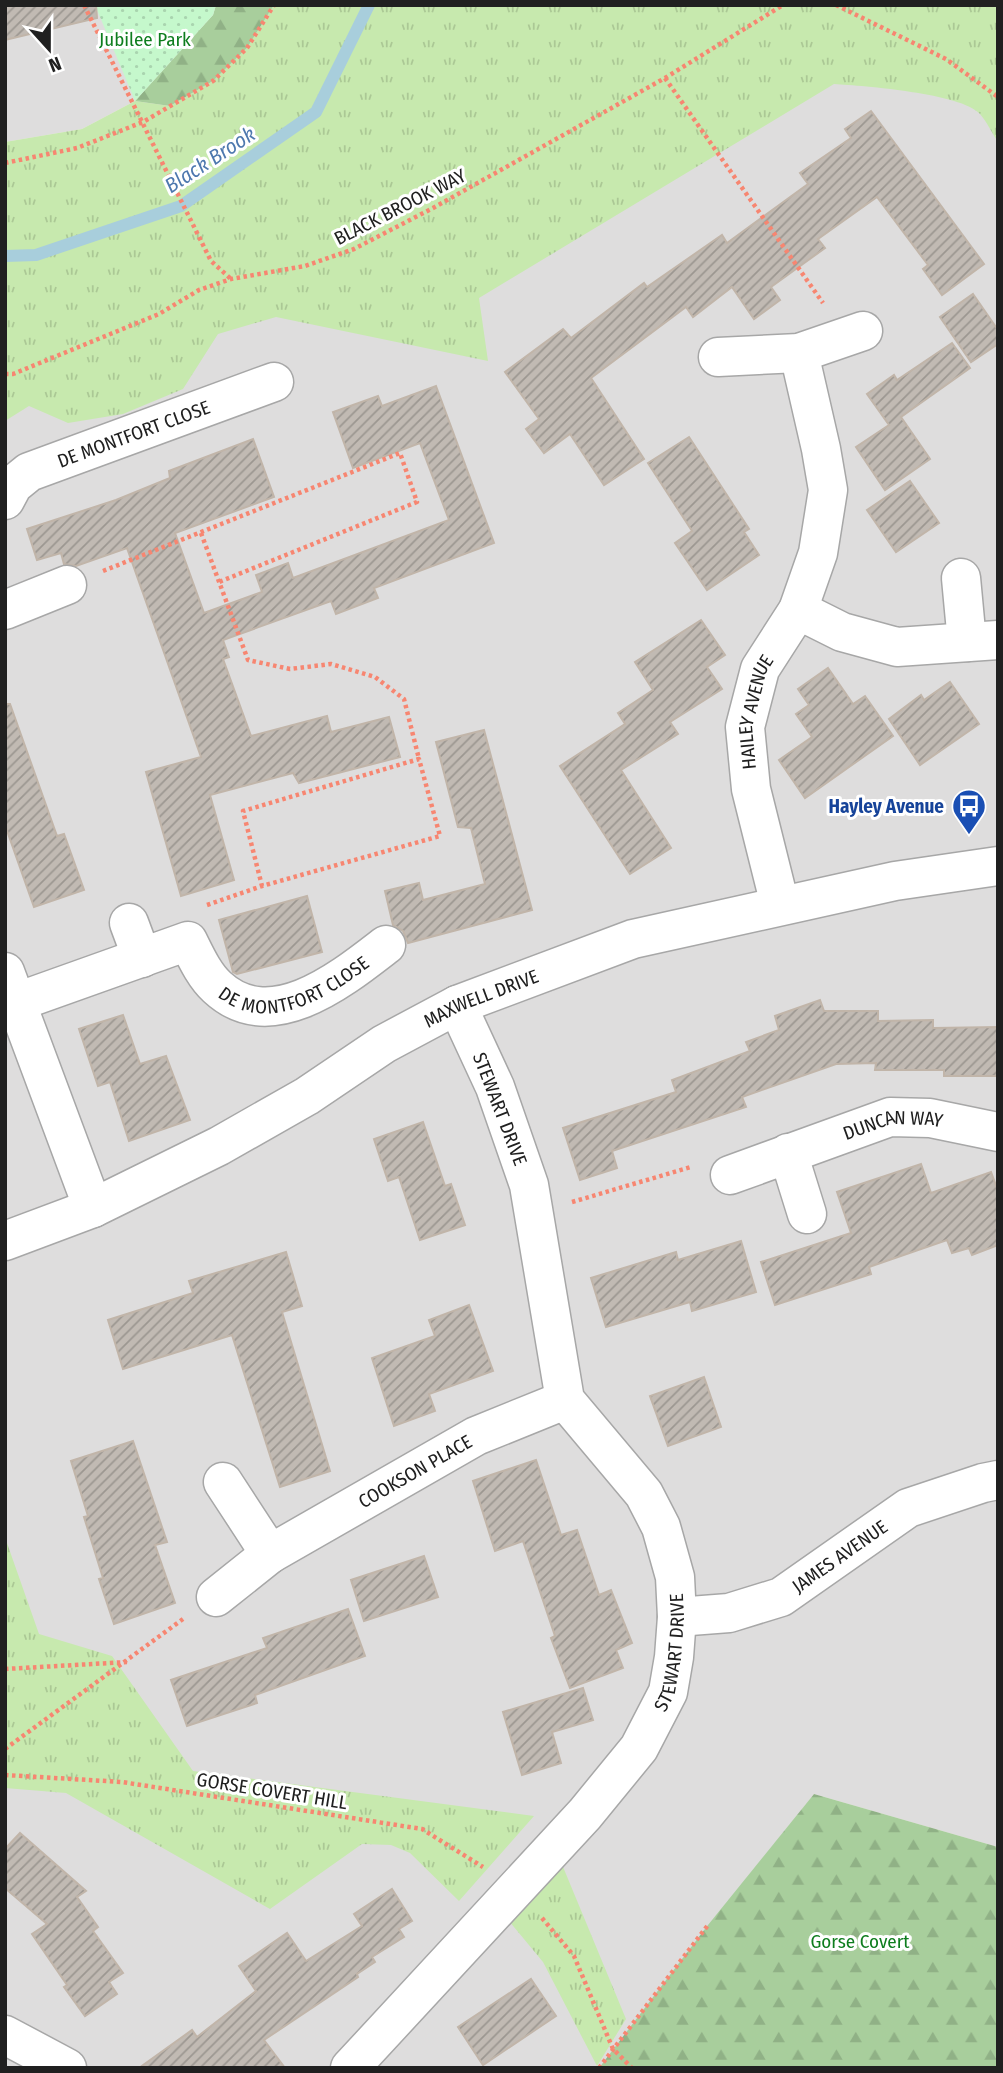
<svg xmlns="http://www.w3.org/2000/svg" width="1003" height="2073" viewBox="0 0 1003 2073" font-family="'Fira Sans Condensed',sans-serif">
<style>
.residential{fill:#dedddd}
.grass{fill:url(#grass-tufts)}
.forest{fill:url(#forest-firs)}
.park{fill:url(#park-dots)}
.lines{fill:none;stroke-linecap:round;stroke-linejoin:round}
.stream{stroke:#a8cedc;stroke-width:12}
.building{fill:url(#building-hatch);stroke:#c1b5a9;stroke-width:2}
.minor-casing{stroke:#a7a7a7;stroke-width:41}
.path{stroke:#f78671;stroke-width:4.5;stroke-dasharray:3.5 3.5;stroke-linecap:butt}
.minor{stroke:#fff;stroke-width:38}
.labels{text-anchor:middle;dominant-baseline:central;stroke-width:6;stroke-linejoin:round;paint-order:stroke}
.park-label{font-size:19px;fill:#0e7d1e;stroke:#fff}
.street-label{font-size:19px;fill:#202020;stroke:#fff}
.transit-label{font-size:19px;font-weight:bold;fill:#164399;stroke:#fff;text-anchor:end}
.water-label{font-size:21px;font-style:italic;fill:#4d78ae;stroke:#fff}
</style>
<defs>
<pattern id="grass-tufts" width="24" height="20" patternUnits="userSpaceOnUse" patternTransform="scale(1.75)"><rect width="24" height="20" fill="#c7e9ae"/><path d="M3 7l-1-3M5 7V3M7 7l1-3M15 17l-1-3M17 17v-4M19 17l1-3" fill="none" stroke="#abc895"/></pattern>
<pattern id="forest-firs" width="22" height="20" patternUnits="userSpaceOnUse" patternTransform="scale(1.75)"><rect width="22" height="20" fill="#a8ce9c"/><path d="M5 1l3.5 6h-7zM16 11l3.5 6h-7z" fill="#90b186"/></pattern>
<pattern id="park-dots" width="8" height="8" patternUnits="userSpaceOnUse" patternTransform="scale(1.75)"><rect width="8" height="8" fill="#c5f8cc"/><path d="M2 2h.1M6 6h.1" fill="none" stroke="#a9d4af" stroke-width="1.8" stroke-linecap="round"/></pattern>
<pattern id="building-hatch" width="6" height="6" patternUnits="userSpaceOnUse" patternTransform="scale(1.75)"><rect width="6" height="6" fill="#c1bab3"/><path d="M-1 1l2-2M0 6l6-6M5 7l2-2" fill="none" stroke="#9c9791"/></pattern>
</defs>
<rect width="100%" height="100%" fill="#f0ede6"/>
<g class="residential">
<path d="M5,5H216L213,15L135,101L82,129L5,142Z"/>
<path d="M998,5V1847L814,1794L599,2068H5V374Z"/>
</g>
<g class="grass">
<path d="M274,5H998V142C992,133 987,122 980,114C961,93 864,86 834,84L479,298L488,361L276,317L218,334L183,389L123,414L68,423L29,406L5,421V142L82,129L135,101L170,106L213,81L247,48Z"/>
<path d="M7,1543L39,1634L112,1656L193,1771L534,1816L459,1901L410,1853L391,1845L362,1844L270,1909L66,1793L5,1788V1544Z"/>
<path d="M561,1862L626,2019L597,2066L543,1962L509,1921Z"/>
</g>
<g class="forest">
<path d="M216,5H274L247,48L213,81L170,106L135,101L213,15Z"/>
<path d="M814,1794L998,1847V2068H599L708,1925Z"/>
</g>
<path class="park" d="M95,5H216L213,15L135,101Z"/>
<g class="lines">
<path class="stream" d="M5,256L36,255L181,206L316,112L369,5"/>
</g>
<g class="building">
<path d="M5,5H96L97,18L5,40Z"/>
<path d="M871,111L984,264L942,295L923,269L928,265L877,197L818,239L825,248L771,287L780,300L754,319L732,287L693,317L686,307L591,378L644,459L604,485L570,434L544,453L526,429L539,419L505,372L563,329L571,338L644,283L647,287L722,235L727,243L808,184L800,173L851,138L845,129Z"/>
<path d="M973,294L998,330V344L971,362L940,317Z"/>
<path d="M952,343L970,368L901,417L930,459L885,490L856,447L889,425L867,394L894,375L897,380Z"/>
<path d="M436,386L494,543L374,588L378,598L336,614L331,601L223,640L229,657L223,659L251,736L327,716L331,732L389,717L400,757L299,783L293,773L210,795L234,880L181,896L146,772L201,757L127,548L76,566L64,564L61,553L37,560L27,529L116,500L170,478L169,471L253,439L274,497L175,533L204,613L262,592L256,575L288,563L293,578L449,520L420,443L353,468L333,412L378,396L382,406Z"/>
<path d="M689,437L749,529L744,532L759,555L707,590L675,543L692,531L648,463Z"/>
<path d="M910,481L939,523L896,552L867,510Z"/>
<path d="M701,620L725,655L707,667L722,689L670,722L678,734L621,770L671,848L630,874L560,766L625,724L618,713L653,690L635,662Z"/>
<path d="M828,668L853,704L865,696L893,736L805,798L779,760L812,737L796,714L809,705L798,689Z"/>
<path d="M950,682L979,724L920,765L889,719L921,695L924,700Z"/>
<path d="M5,704H10L57,836L64,834L84,890L34,907L5,825Z"/>
<path d="M484,730L532,910L408,943L403,931L393,925L385,891L419,883L423,900L485,884L471,828L458,827L436,742Z"/>
<path d="M307,896L322,952L237,974L233,972L219,920Z"/>
<path d="M820,1000L824,1011H878V1021L933,1020V1028L998,1027V1076H944V1070H875L876,1063L836,1064L742,1097L746,1107L612,1151L617,1168L580,1180L563,1128L676,1092L672,1080L750,1051L746,1042L779,1030L775,1016Z"/>
<path d="M123,1015L140,1064L166,1056L190,1120L129,1141L110,1082L98,1086L79,1029Z"/>
<path d="M423,1122L445,1186L451,1184L465,1225L420,1240L399,1177L388,1181L374,1139Z"/>
<path d="M921,1164L931,1193L991,1172L998,1191V1245L972,1255L969,1248L952,1253L947,1240L869,1267L871,1274L775,1305L761,1262L851,1233L837,1192Z"/>
<path d="M741,1241L756,1292L692,1311L690,1302L606,1327L591,1278L676,1252L678,1260Z"/>
<path d="M286,1252L302,1306L282,1312L330,1471L280,1487L232,1335L123,1369L108,1320L193,1293L189,1281Z"/>
<path d="M469,1305L493,1371L429,1394L435,1411L394,1426L372,1358L435,1336L429,1320Z"/>
<path d="M704,1377L721,1427L668,1446L650,1396Z"/>
<path d="M133,1441L167,1542L155,1545L175,1603L114,1624L99,1579L103,1578L84,1517L88,1516L71,1461Z"/>
<path d="M536,1460L561,1535L577,1530L599,1595L611,1590L632,1643L616,1650L623,1668L570,1688L551,1638L555,1636L523,1541L495,1551L473,1481Z"/>
<path d="M424,1556L438,1597L364,1621L351,1580Z"/>
<path d="M348,1609L365,1656L255,1695L257,1703L187,1726L171,1680L267,1648L263,1638Z"/>
<path d="M583,1688L593,1720L552,1732L561,1763L522,1775L503,1712Z"/>
<path d="M20,1833L86,1891L77,1897L98,1927L93,1931L123,1973L109,1982L117,1994L85,2016L64,1987L67,1985L32,1934L47,1924L5,1888V1849Z"/>
<path d="M392,1889L412,1921L399,1929L404,1937L372,1957L375,1962L357,1974L358,1977L264,2040L285,2068H139L192,2030L197,2037L256,1991L239,1966L287,1933L306,1961L362,1926L354,1914Z"/>
<path d="M531,1979L556,2016L483,2065L458,2027Z"/>
</g>
<g class="lines">
<g class="minor-casing">
<g id="minor">
<path d="M718,357L799,353L863,331"/>
<path id="s1" d="M5,500L13,485L29,472L274,382"/>
<path d="M961,578L967,642"/>
<path d="M5,610L67,585"/>
<path d="M798,610L842,632L897,647L998,640"/>
<path id="s2" d="M780,905L751,789L745,727L760,669L798,610L818,553L828,490L821,449L799,353"/>
<path d="M129,923L142,958"/>
<path d="M5,972L93,1208"/>
<path id="s3" d="M17,1002L188,941C196,957 204,975 217,987C271,1037 342,979 386,945"/>
<path d="M788,1153L807,1214"/>
<path id="s4" d="M730,1175L890,1117L930,1118L998,1132"/>
<path id="s5" d="M5,1241L93,1208L219,1146L307,1096L384,1044L457,1005L633,939L895,881L998,866"/>
<path d="M223,1482L270,1554"/>
<path id="s6" d="M216,1597L270,1554L476,1436L565,1400"/>
<path id="s7" d="M677,1617L729,1613L781,1597L908,1508L983,1483L998,1480"/>
<path d="M5,2035L67,2068"/>
<path id="s8" d="M350,2068L585,1814L639,1748L668,1692L674,1657L677,1617L675,1577L661,1527L644,1494L565,1400L529,1185L495,1087L457,1005"/>
</g>
</g>
<g class="path">
<path d="M84,5L211,261L231,279"/>
<path d="M836,5L946,59L998,97"/>
<path d="M665,78L823,303"/>
<path d="M5,163L77,148L143,122L213,81L247,48L274,5"/>
<path d="M5,374H13L159,314L199,290L231,279L305,266L354,249L433,208L665,78L783,5"/>
<path d="M201,533L248,660L290,669L331,664L375,677L404,699L419,759"/>
<path d="M103,571L400,453L417,502L219,582"/>
<path d="M207,905L262,886L440,836L419,759L243,811L262,886"/>
<path d="M572,1202L691,1167"/>
<path d="M5,1669L127,1662"/>
<path d="M5,1749L183,1619"/>
<path d="M5,1775L122,1782L422,1829L483,1867"/>
<path d="M542,1918L574,1956L613,2049L632,2068"/>
<path d="M599,2068L708,1925"/>
</g>
<use href="#minor" class="minor"/>
</g>
<defs>
<g id="bus-pin" transform="scale(1.75)"><path d="M0 17L-7.5 6A9.5 9.5 0 1 1 7.5 6Z" fill="#1a4fb4" stroke="#fff"/><path d="M-5-6H5V4H4V6H2V4H-2V6H-4V4H-5ZM-3.5-4V0h7V-4ZM-3.5 1.2v1.5H-2V1.2ZM2 1.2v1.5H3.5V1.2Z" fill="#fff"/></g>
</defs>
<g fill-rule="evenodd">
<use href="#bus-pin" x="969" y="806"/>
</g>
<g class="labels">
<g class="park-label">
<text x="145" y="39">Jubilee Park</text>
<text x="860" y="1941">Gorse Covert</text>
</g>
<g class="street-label">
<text transform="translate(400 207) rotate(-27)">BLACK BROOK WAY</text>
<text stroke="none"><textPath href="#s1" startOffset="149">DE MONTFORT CLOSE</textPath></text>
<text stroke="none"><textPath href="#s2" startOffset="198">HAILEY AVENUE</textPath></text>
<text stroke="none"><textPath href="#s3" startOffset="322">DE MONTFORT CLOSE</textPath></text>
<text stroke="none"><textPath href="#s5" startOffset="536">MAXWELL DRIVE</textPath></text>
<text transform="translate(500 1109) rotate(69)">STEWART DRIVE</text>
<text stroke="none"><textPath href="#s4" startOffset="172">DUNCAN WAY</textPath></text>
<text stroke="none"><textPath href="#s6" startOffset="236">COOKSON PLACE</textPath></text>
<text stroke="none"><textPath href="#s7" startOffset="178">JAMES AVENUE</textPath></text>
<text stroke="none"><textPath href="#s8" startOffset="534">STEWART DRIVE</textPath></text>
<text transform="translate(272 1791) rotate(9)">GORSE COVERT HILL</text>
</g>
<g class="transit-label">
<text x="944" y="806">Hayley Avenue</text>
</g>
<g class="water-label">
<text transform="translate(210 160) rotate(-33)">Black Brook</text>
</g>
</g>
<rect width="1003" height="2073" fill="none" stroke="#202020" stroke-width="14"/>
<g transform="translate(49 49) rotate(159)" stroke="#ffffff" stroke-width="5" paint-order="stroke">
<path d="M0-5L12 26L0 18L-12 26Z" fill="#202020"/>
<text y="-10" font-size="19" font-weight="bold" text-anchor="middle" fill="#202020">N</text>
</g>
</svg>
